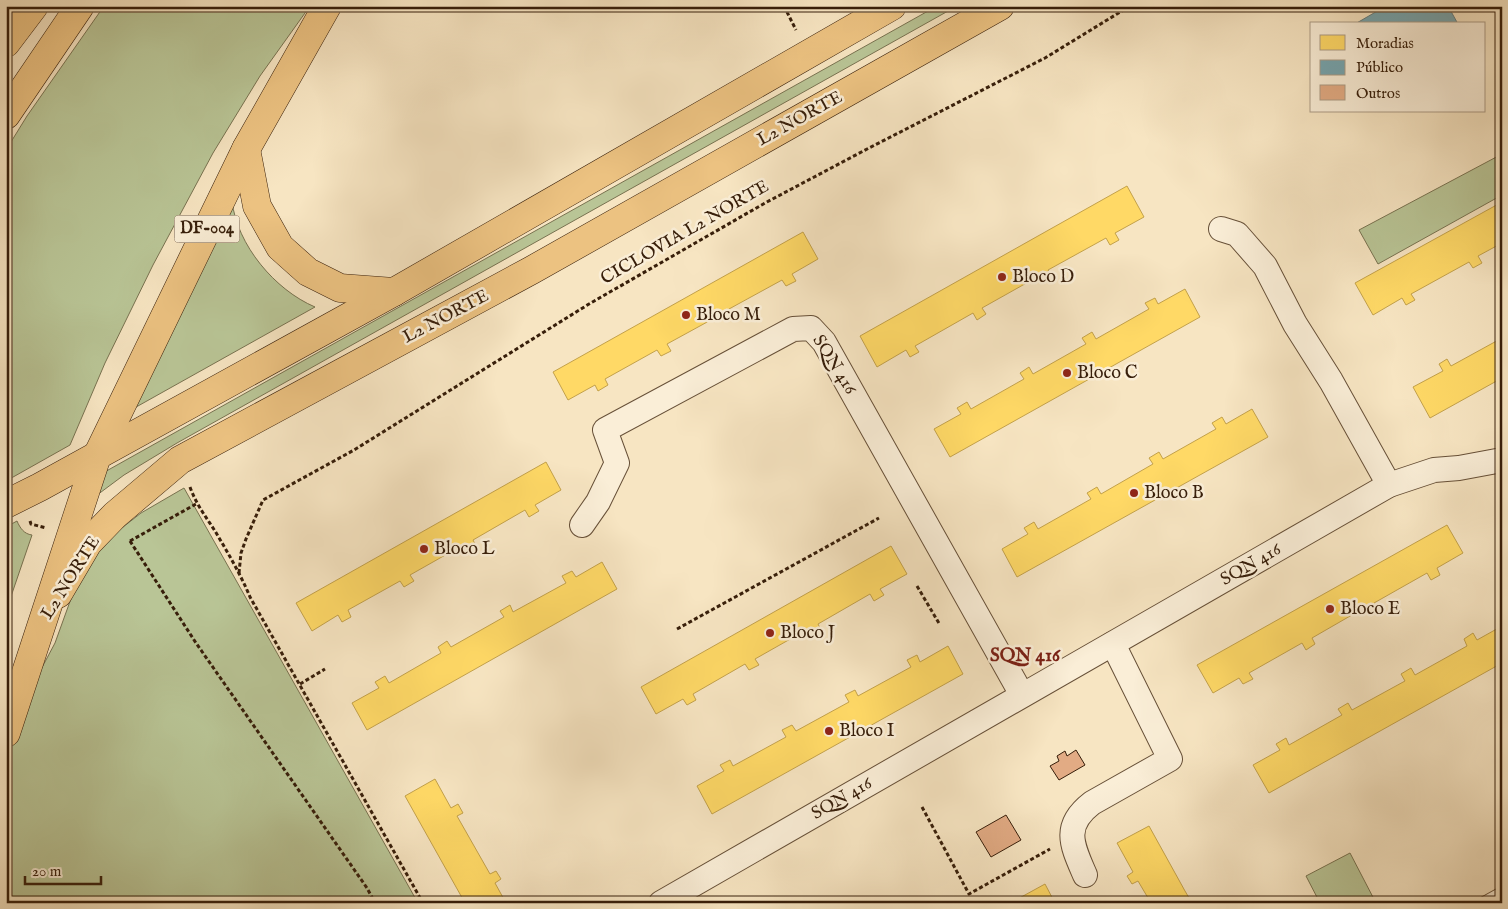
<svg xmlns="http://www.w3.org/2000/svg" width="1508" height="909" viewBox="0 0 1508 909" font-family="'IM FELL English',serif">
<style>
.green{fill:#b9c596;stroke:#787250}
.homes{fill:#ffd966;stroke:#c3a14a}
.public{fill:#76a5af;stroke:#637c7e}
.building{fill:#e2ab84;stroke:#371e0a}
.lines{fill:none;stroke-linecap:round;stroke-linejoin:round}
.lane-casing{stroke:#675038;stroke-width:14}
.street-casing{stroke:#675038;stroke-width:26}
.primary-casing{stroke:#371e0a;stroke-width:29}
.highway-casing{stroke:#371e0a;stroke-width:29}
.path{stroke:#371e0a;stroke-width:3;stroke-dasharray:4 2.5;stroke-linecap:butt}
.lane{stroke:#faeed7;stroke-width:12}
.street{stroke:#faeed7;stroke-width:24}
.primary{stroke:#ecc281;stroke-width:28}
.highway{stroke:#ecc281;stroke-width:28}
.poi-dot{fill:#8f2418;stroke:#faeed7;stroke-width:2}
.labels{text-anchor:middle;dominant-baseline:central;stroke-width:5;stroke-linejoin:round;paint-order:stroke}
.shield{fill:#faeed7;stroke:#725c48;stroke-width:1}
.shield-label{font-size:16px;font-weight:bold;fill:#371e0a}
.street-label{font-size:18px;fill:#371e0a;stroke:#faeed7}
.poi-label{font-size:18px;fill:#371e0a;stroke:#faeed7;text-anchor:start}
.neighbourhood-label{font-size:19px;font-weight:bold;fill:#7a1f14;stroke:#faeed7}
</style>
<rect width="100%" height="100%" fill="#f7e5c2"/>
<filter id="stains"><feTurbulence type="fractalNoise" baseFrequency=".004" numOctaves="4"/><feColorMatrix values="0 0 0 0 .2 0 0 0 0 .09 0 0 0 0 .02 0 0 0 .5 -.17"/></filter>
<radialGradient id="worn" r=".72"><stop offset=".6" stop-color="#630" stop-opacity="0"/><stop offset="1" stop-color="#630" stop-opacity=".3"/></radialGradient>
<g class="green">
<path d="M104,6H310L260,76L213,153L153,265L105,363L70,445L6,481V150L27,116Z"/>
<path d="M937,6H957L177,443L124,475L89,501L101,474Z"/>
<path d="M1502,154V195L1378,264L1359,230Z"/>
<path d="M232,201C237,245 275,290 315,307L129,411Z"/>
<path d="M184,488L418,903H6V760L21,707L55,643L77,582L92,559L118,531L141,513Z"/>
<path d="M17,521C20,528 24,534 32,535L6,611V527Z"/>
<path d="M1350,853L1376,903H1320L1306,876Z"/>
</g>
<g class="homes">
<path d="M1127,186L1144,217L1115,233L1119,240L1110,245L1106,238L1048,270L1052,277L1044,282L1039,276L982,308L986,314L977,320L973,313L915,346L919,352L910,357L906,350L877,367L860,336Z"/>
<path d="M1502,202V243L1478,256L1482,263L1473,268L1469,262L1411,294L1415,300L1406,305L1402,298L1373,315L1355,283Z"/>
<path d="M803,232L818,259L792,274L796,281L786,286L782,280L729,309L733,316L723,321L720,315L667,344L671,351L661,356L657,350L605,379L608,385L598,391L595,385L568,400L553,372Z"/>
<path d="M1185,289L1200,317L950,457L934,429L961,414L957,408L967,402L971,409L1024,379L1020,373L1029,367L1033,374L1086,344L1082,338L1092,332L1096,339L1149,309L1145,303L1155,298L1158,304Z"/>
<path d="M1502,338V378L1430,418L1413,387L1443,371L1439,364L1447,359L1451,366Z"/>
<path d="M1252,409L1268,437L1017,577L1002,549L1028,534L1024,528L1034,522L1038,529L1091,499L1087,493L1097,487L1101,494L1153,464L1149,458L1159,452L1163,459L1216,429L1212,423L1222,417L1226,424Z"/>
<path d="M546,462L561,490L535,505L539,511L529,517L525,510L473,540L476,546L466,552L463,545L410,575L414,581L404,587L400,581L348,610L351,617L342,622L338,615L312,631L296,603Z"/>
<path d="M1447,525L1463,553L1437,568L1440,575L1431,580L1427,573L1374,603L1378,610L1368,615L1364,608L1312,638L1315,644L1306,650L1302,643L1249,673L1253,679L1243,684L1239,678L1213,693L1197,665Z"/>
<path d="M891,546L907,574L880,589L884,595L874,601L870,594L818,624L821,630L812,635L808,629L755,659L759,665L749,670L745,664L693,694L696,700L687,705L683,699L656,714L641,687Z"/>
<path d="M602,562L617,589L367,730L352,703L379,688L375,682L385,676L389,683L441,653L438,647L447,641L451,647L504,617L500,611L510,605L513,612L566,583L562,576L572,571L576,577Z"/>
<path d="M1502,626V663L1269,793L1253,765L1280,750L1276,744L1286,738L1289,745L1342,715L1338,709L1348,703L1352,710L1405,681L1401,674L1411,668L1415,675L1467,646L1464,639L1473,633L1477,640Z"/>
<path d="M948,646L963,674L712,814L697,786L724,771L720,765L730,760L733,766L786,737L782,730L792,725L796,731L849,702L845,695L855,690L858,696L911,667L907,660L917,655L920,662Z"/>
<path d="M435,779L451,808L458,804L463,813L457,816L490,874L496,871L501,879L495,883L506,903H465L405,796Z"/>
<path d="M1149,826L1185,891L1192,903H1151L1138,881L1132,884L1127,876L1133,872L1117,843Z"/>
<path d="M1045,884L1055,903H1015L1014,901Z"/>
</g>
<path class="public" d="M1386,6H1448L1458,24H1355Z"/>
<g class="building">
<path d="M1076,750L1085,765L1059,780L1050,766L1059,761L1057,756L1065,751L1067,756Z"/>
<path d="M1006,815L1021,840L991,857L976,832Z"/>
</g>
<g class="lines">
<g class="lane-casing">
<path id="lane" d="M1484,903L1502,893"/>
</g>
<g class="street-casing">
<g id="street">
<path d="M1221,229L1237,234L1265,266L1295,324L1331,381L1389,485"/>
<path d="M582,525L598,502L617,463L605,430L793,329L811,328L824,342L1022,695"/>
<path d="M1085,875C1072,845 1062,826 1092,803L1170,759L1113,644"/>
<path d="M661,903L1389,485L1434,470L1459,468L1502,460"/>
</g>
</g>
<g class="primary-casing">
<g id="primary">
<path d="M6,504L40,487L394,292L892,6"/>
<path d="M58,594L88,543L115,515L180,460L532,270L1000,6"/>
</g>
</g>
<g class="highway-casing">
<g id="highway">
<path d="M6,43L34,6"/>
<path d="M6,115L80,6"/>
<path d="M246,149L257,206L280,247L308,272L340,288L394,292"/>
<path d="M6,733L97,456L246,149L327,6"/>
</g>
</g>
<g class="path">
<path d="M784,6L796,30"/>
<path d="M190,487C196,504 206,517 215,531C228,553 241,575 250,597L423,903"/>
<path d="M30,521L31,524L46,528"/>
<path d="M130,541L196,643L367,888L375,903"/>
<path d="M130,541L196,504"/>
<path d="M239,573L241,553L246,539L263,500L354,450L589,304L765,203L869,148L1045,58L1130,6"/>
<path d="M917,586L940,625"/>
<path d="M677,629L879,518"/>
<path d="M300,684L325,669"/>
<path d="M922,807L969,894L1050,849"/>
</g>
<use href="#lane" class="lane"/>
<use href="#street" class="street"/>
<use href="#primary" class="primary"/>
<use href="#highway" class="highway"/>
</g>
<g class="poi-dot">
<circle cx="1002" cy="277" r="5"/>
<circle cx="686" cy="315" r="5"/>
<circle cx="1067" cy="373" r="5"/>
<circle cx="1134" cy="493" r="5"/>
<circle cx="424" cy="549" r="5"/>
<circle cx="1330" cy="609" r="5"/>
<circle cx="770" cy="633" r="5"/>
<circle cx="829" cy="731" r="5"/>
</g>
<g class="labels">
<rect class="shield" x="174.5" y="215.5" width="65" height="27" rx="4"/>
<g class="shield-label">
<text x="207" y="229">DF-004</text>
</g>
<g class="street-label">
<text transform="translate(800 119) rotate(-29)">L2 NORTE</text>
<text transform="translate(685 233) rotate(-30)">CICLOVIA L2 NORTE</text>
<text transform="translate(446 317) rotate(-28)">L2 NORTE</text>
<text transform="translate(834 365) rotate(58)">SQN 416</text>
<text transform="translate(1251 565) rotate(-30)">SQN 416</text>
<text transform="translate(71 578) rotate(-58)">L2 NORTE</text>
<text transform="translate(842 799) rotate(-30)">SQN 416</text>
</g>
<g class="poi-label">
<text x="1012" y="277">Bloco D</text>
<text x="696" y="315">Bloco M</text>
<text x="1077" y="373">Bloco C</text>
<text x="1144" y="493">Bloco B</text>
<text x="434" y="549">Bloco L</text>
<text x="1340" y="609">Bloco E</text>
<text x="780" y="633">Bloco J</text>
<text x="839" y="731">Bloco I</text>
</g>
<g class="neighbourhood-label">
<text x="1025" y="656">SQN 416</text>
</g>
</g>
<rect width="1508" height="909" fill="none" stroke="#f7e5c2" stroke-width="25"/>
<rect x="8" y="8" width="1493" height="894" fill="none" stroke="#371e0a" stroke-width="2.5"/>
<rect x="12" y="12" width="1483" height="884" fill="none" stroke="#371e0a"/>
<rect x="1310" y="22" width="175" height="90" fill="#faeed7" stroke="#ac9b85"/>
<rect x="1320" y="35" width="25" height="15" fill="#ffd966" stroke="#ac9b85"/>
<text x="1356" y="48" font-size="15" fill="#371e0a">Moradias</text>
<rect x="1320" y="60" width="25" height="15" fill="#76a5af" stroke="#ac9b85"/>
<text x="1356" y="72" font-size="15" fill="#371e0a">Público</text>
<rect x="1320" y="85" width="25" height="15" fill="#e2ab84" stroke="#ac9b85"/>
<text x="1356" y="98" font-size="15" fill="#371e0a">Outros</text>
<path d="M25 876v8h76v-8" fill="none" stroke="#371e0a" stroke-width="2.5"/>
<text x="32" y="876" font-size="15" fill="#371e0a" stroke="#faeed7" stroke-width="4" paint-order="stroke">20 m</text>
<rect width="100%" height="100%" filter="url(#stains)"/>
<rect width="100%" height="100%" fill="url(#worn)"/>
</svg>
